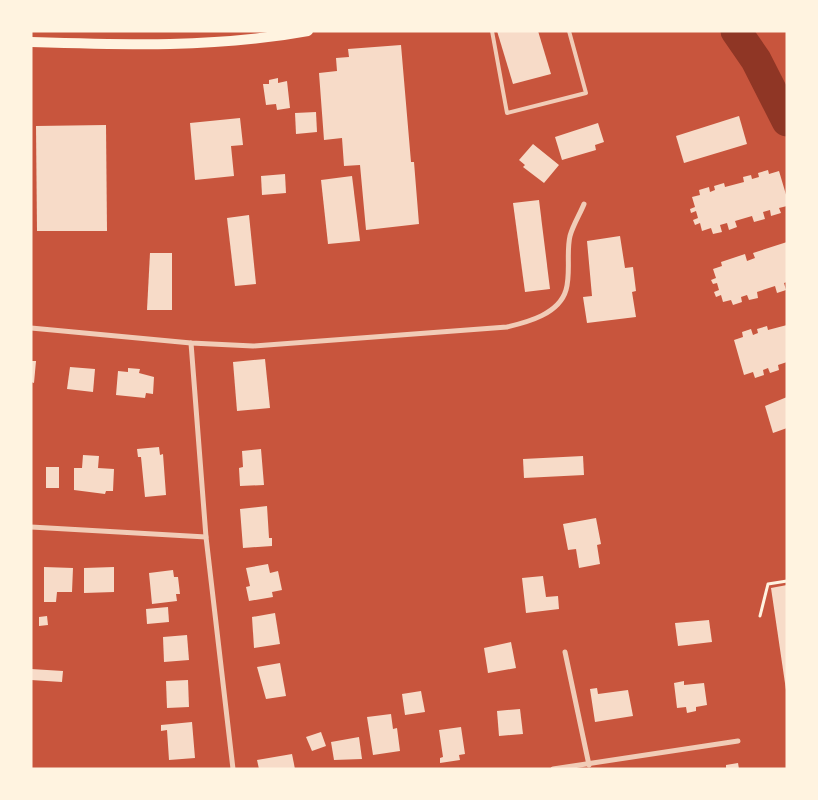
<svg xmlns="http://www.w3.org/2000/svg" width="818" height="800" viewBox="0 0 818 800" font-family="Lora,serif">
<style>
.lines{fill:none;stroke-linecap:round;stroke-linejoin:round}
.river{stroke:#8f3625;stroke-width:31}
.building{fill:#f7dbc8}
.path{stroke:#fff3e0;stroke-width:3}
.service{stroke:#f1ccb7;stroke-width:4}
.minor{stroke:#f1ccb7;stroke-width:5}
.secondary{stroke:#fff3e0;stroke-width:10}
</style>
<rect width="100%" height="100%" fill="#c8553d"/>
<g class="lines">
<path class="river" d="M736,31L756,60L787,121"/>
</g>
<g class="building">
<path d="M497,31H538L551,74L513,84Z"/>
<path d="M401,45L411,162H414L419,224L366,230L360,165L344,166L342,138L324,140L319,73L337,71L336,58L349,57L348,49Z"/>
<path d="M278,78V83L287,81L290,108L277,110L276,104L266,105L263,84H269V80Z"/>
<path d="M316,112L317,132L296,134L295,113Z"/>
<path d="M739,116L747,144L684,163L676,136Z"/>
<path d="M240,118L243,145L231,146L234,176L195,180L190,123Z"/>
<path d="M598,123L604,142L595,145L596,150L562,160L555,137Z"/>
<path d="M106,125L107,231H37L36,126Z"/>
<path d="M533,144L559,165L544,183L523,167L525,165L519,160Z"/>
<path d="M768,170L769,174L779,171L787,198V206L779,208L781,213L771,216L770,210L763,212L765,219L754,222L752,216L735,221L737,227L729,230L727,223L720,225L722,232L713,234L711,228L702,231L700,223L695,225L693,220L698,218L696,211L691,213L690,209L695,207L692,197L700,195L699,190L709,187L710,192L715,190L714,186L724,183L725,187L744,182L743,177L751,175L752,179L759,177L758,173Z"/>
<path d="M285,174L286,193L262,195L261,176Z"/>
<path d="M352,176L360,241L328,244L321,180Z"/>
<path d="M539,200L550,289L525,292L513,203Z"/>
<path d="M249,215L256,284L235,286L227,218Z"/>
<path d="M620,236L625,268L633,267L636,291L632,292L636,317L587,323L583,297L592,296L587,241Z"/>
<path d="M787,242V282L784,283L786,290L777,293L775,286L757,292L758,298L749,300L747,295L741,297L742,302L733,305L731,300L723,302L721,295L716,297L714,292L719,290L717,283L713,284L711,280L716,278L713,269L722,266L721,262L745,254L747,261L755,258L753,253Z"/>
<path d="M150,253H172V310H147Z"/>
<path d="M787,325V362L778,365L779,370L770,373L768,368L763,370L764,375L755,378L753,372L744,375L734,340L743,337L742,332L751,329L753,335L758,333L757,329L767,326L768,330Z"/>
<path d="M265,359L270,408L237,411L233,362Z"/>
<path d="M31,361H36L34,383L31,382Z"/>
<path d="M70,367L95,369L93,392L67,389Z"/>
<path d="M128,368L140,369L139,373L154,377L153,394L146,393L145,398L116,395L118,371L128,372Z"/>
<path d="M787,397V428L773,433L765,406Z"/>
<path d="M159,447L160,455L163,454L166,495L145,497L141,457H138L137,449Z"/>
<path d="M261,449L264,485L240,486L239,468L243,467L242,451Z"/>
<path d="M83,455L99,456L98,468L114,469L113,491H106L105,494L74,490V468H82Z"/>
<path d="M583,456L584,475L524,478L523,459Z"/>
<rect x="46" y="467" width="13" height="21"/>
<path d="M267,506L269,538H272V546L243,548L240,509Z"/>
<path d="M596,518L601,544L597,545L600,564L579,568L576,549L568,550L563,524Z"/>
<path d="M268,564L270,573L278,571L282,590L272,592L273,597L249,601L246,587L250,586L246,568Z"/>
<path d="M44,567L73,568L72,592H57L56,602H44Z"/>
<path d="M114,567V592L84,593V568Z"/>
<path d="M173,570L174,577H178L180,594H176L177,601L152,604L149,573Z"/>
<path d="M543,576L546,597L558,596L559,609L526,613L522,578Z"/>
<path d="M787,585V690H786L771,588Z"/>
<path d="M168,607L169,622L147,624L146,609Z"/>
<path d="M275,613L280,644L254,648L252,617Z"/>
<path d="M47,616L48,625L39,626V617Z"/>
<path d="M709,620L712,642L678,646L675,623Z"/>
<path d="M187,635L189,660L164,662L163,637Z"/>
<path d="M511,642L516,668L488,673L484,648Z"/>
<path d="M280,663L286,696L266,699L257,667Z"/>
<path d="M31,669L63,671L62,682L31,680Z"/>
<path d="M188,680L189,707L167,708L166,681Z"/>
<path d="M684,681V685L704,683L707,705L696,707V711L687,713L686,707L677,708L674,683Z"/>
<path d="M597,688L598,694L628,690L633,716L595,722L590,689Z"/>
<path d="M421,691L425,712L405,715L402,694Z"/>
<path d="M520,709L523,734L499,736L497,711Z"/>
<path d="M391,714L393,729L397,728L400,751L373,755L367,717Z"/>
<path d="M192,722L195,758L169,760L167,730L161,731V725Z"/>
<path d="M461,727L465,754L459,755L460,760L440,763V758L443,757L439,730Z"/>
<path d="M321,732L326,746L312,751L306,737Z"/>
<path d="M359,737L362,759L334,760L331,742Z"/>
<path d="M292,754L295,769H259L257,760Z"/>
<path d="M738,763L739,769H726V765Z"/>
</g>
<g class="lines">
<path class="path" d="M760,616L768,584L787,581"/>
<path class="service" d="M492,31L507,113L586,93L569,31"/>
<g class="minor">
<path d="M31,328L191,343L253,346L507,327C528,322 559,314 566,290C571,273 566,253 570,236C573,225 580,214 584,204"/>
<path d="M191,343L206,537L233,769"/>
<path d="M31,527L206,537"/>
<path d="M565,652L589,765"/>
<path d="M553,769L738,741"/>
</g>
<path class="secondary" d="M31,42C124,45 216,48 308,31"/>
</g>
<rect width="818" height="800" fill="none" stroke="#fff3e0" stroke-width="65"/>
</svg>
